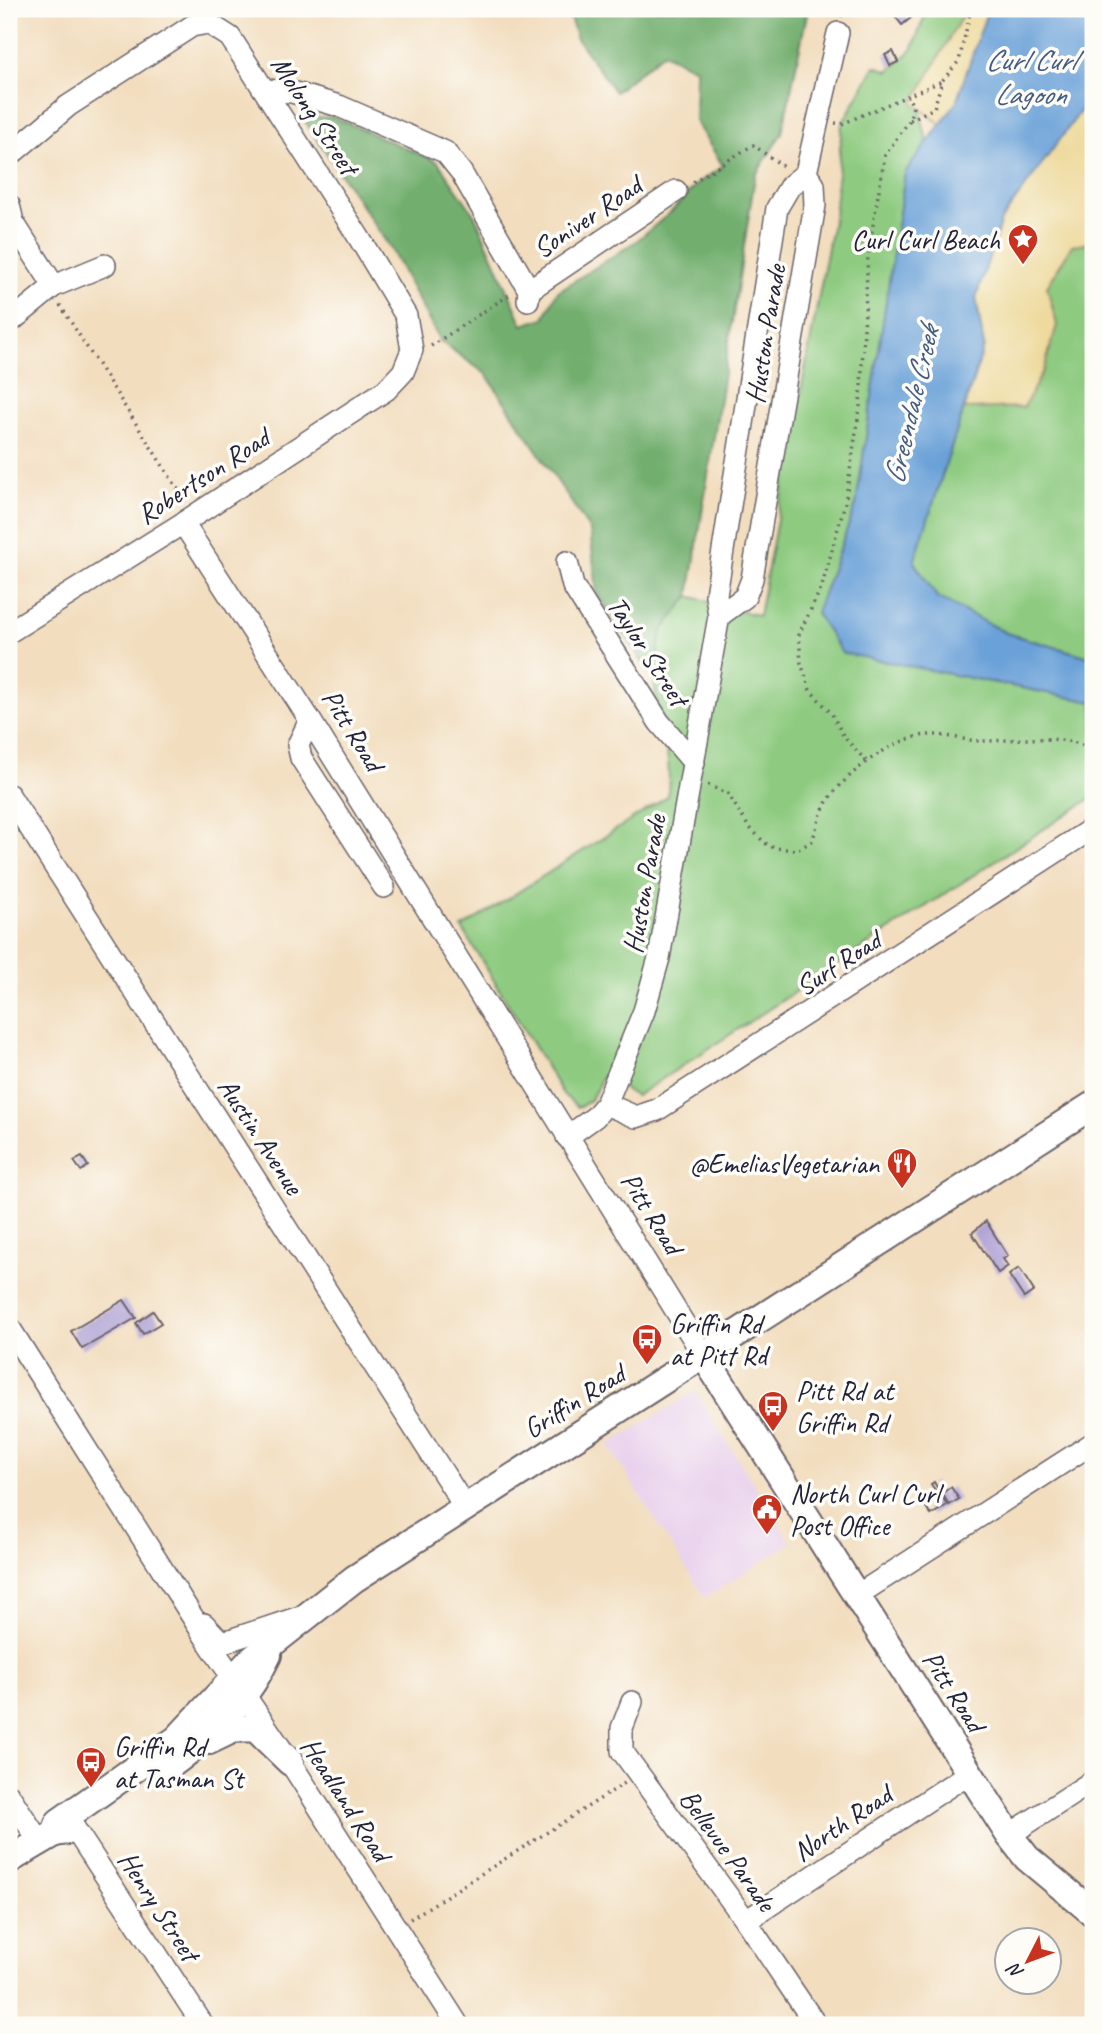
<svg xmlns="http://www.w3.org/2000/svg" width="1102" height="2034" viewBox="0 0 1102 2034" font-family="Caveat,sans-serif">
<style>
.built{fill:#e9d1ed}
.green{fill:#8ecb80;stroke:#58765e;stroke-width:2}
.forest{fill:#72af6e;stroke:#4a6854;stroke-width:2}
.sand{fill:#eeda9e;stroke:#887e6c;stroke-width:2}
.water{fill:#6ba1d8;stroke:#46628a;stroke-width:2}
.building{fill:#b2a5d6}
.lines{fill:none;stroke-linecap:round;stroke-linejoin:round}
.minor-casing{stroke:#6b6369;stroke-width:24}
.major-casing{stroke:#6b6369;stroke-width:30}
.path{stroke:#6b6369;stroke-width:3.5;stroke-dasharray:2 5;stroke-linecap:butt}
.minor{stroke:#fff;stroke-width:21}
.major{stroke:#fff;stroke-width:26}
.labels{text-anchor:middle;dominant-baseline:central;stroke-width:7;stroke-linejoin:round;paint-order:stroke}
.street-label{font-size:28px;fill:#22223b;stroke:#fdfcf7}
.poi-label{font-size:28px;fill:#22223b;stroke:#fdfcf7;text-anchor:start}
.water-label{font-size:30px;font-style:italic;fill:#435b82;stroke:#fdfcf7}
</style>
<rect width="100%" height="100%" fill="#fdfcf7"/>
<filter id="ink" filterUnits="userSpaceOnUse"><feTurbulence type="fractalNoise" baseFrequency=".0143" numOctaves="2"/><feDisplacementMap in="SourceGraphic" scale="14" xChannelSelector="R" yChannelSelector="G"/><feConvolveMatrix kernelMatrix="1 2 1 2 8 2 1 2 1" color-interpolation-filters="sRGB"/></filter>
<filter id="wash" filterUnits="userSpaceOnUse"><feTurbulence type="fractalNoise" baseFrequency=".00686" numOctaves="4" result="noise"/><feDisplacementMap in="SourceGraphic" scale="28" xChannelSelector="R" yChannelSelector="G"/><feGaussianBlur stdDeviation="1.57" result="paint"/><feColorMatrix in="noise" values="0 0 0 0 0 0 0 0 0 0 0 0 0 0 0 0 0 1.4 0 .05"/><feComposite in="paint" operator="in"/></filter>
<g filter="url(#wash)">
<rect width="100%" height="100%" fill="#f2ddbe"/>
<path class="built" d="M695,1391L791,1543L705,1598L608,1445Z"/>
<g class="green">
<path d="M927,9H966L914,102L919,107L928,145L905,173L856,505L816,613L843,653L1093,702V797L636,1096L602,1077C596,1089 592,1105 577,1107L563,1094L462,928L667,797C678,742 637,686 662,631C668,618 681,606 689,596L759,616L835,210L842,124L875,66L889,71L912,50Z"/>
<path d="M1093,242V658L1006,633L937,597L914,562L964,409L1024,407L1057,325L1047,287L1072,245Z"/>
</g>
<path class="forest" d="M567,9H808L782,133L755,176L689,596L662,631L653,678L597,594L590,530L486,374L440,341L391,249L302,117H334L438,162L474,214L523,325L544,318L557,292L635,242L671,212L698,183L723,166L695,121L696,69L663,53L615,92L577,39Z"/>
<g class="sand">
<path d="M966,9H988L956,103L942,125L913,103Z"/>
<path d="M1093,94V242L1072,245L1047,287L1057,325L1044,369L1024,407L964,409L984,346L976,298L1001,220Z"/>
</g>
<path class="water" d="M988,9H1093V94L1001,220L976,298L984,346L914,562L937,597L1006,633L1093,658V702L842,653L816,613L856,505L905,173L956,103Z"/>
<g id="blocks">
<g class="building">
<path d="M881,9H922L902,25L892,12L887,16Z"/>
<path d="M893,51L898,62L890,66L885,55Z"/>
<path d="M82,1157L88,1166L81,1171L74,1161Z"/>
<path d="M986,1221L1008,1256L1003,1259L1008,1266L998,1273L972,1233Z"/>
<path d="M1019,1268L1034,1291L1024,1298L1009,1275Z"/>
<path d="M124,1300L136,1318L82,1349L71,1331Z"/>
<path d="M153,1311L161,1323L143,1334L136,1323Z"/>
<path d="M934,1482L947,1505L931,1515L921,1499L935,1490L931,1484Z"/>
<path d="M951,1487L959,1499L949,1505L942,1493Z"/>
</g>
</g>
</g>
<g filter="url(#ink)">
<use href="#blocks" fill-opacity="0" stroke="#6b6369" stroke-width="2"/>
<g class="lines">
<g class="minor-casing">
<g id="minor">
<path d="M266,90L292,92L339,106L445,152L461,172L529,290L528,300"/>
<path d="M9,156L68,106L192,26L208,23L230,37L358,236L406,316L412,350L403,372L386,390L183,523L9,632"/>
<path d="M9,205L13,222L54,286"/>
<path d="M529,290L676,191"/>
<path d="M9,323L54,286L105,265"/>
<path d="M183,523L310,720L704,1356"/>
<path d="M567,562L573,586L659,722L694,763"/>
<path d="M719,616L745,597L752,579L815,205L814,185L806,173"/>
<path d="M310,720L298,745L301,758L384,887"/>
<path d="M9,795L465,1507"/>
<path d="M606,1104L636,1117L657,1110L1093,828"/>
<path d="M567,1137L595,1117L606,1104L644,1011L659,958L719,616L716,595L777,208L790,186L806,173L838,33"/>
<path d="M9,1327L209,1643L290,1762L458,2025"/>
<path d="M856,1596L1093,1443"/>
<path d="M204,1624L218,1639L227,1641L297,1618"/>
<path d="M632,1702L622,1728V1751L746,1921L816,2025"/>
<path d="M9,1795L39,1841"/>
<path d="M67,1817L203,2025"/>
<path d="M1009,1835L1093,1781"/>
<path d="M746,1921L969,1773"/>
</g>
</g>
<g class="major-casing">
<g id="major">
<path d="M704,1356L1009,1835L1027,1858L1093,1913"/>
<path d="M209,1741L234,1729L255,1728L290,1762"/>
<path d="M161,1772C205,1741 244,1706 268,1655"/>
<path d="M55,1833L59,1822L177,1739L250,1661L354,1579L1093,1105"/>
<path d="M9,1860L55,1833L69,1831"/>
</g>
</g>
<g class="path">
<path d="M841,17L843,9"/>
<path d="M910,120L934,108L942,81L959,61L971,9"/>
<path d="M835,123L842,124L942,81"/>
<path d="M693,182L753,145L784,167"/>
<path d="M60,305L186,502"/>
<path d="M431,346L509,295"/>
<path d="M866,761L844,737L832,714L810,690L801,663L799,634L822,586L845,503L860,406L868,254L885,155L909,121L913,107L908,96"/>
<path d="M708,785L728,794L748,826L765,843L774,848L797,850L812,841C818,825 820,810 831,796C850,771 895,736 929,735C948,734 967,742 987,741C1022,740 1062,733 1093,750"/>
<path d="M410,1919L625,1783"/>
</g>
<use href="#minor" class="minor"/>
<use href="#major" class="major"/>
</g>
</g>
<defs>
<g id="sight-pin" transform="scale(1.575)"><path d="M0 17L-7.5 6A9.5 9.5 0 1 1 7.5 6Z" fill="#c8321e" stroke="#fdfcf7"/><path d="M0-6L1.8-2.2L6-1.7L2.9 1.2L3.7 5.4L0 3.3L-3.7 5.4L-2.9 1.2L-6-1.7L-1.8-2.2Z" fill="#fff"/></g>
<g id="restaurant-pin" transform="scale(1.575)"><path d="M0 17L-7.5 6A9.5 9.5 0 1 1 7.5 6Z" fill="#c8321e" stroke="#fdfcf7"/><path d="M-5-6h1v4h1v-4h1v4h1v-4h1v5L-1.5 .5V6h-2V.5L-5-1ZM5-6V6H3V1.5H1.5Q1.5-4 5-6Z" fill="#fff"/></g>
<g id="bus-pin" transform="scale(1.575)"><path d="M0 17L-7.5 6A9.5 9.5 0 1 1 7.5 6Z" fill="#c8321e" stroke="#fdfcf7"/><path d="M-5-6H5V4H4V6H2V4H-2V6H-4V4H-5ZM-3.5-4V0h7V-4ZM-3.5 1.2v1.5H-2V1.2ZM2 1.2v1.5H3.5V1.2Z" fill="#fff"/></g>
<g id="civic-pin" transform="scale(1.575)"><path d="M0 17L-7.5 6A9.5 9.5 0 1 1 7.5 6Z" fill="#c8321e" stroke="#fdfcf7"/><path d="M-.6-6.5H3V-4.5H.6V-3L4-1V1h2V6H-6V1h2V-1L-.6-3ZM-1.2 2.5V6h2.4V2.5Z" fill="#fff"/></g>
</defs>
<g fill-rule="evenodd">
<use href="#sight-pin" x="1023" y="239"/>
<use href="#restaurant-pin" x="902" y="1163"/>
<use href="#bus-pin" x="647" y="1339"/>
<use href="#bus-pin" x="773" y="1406"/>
<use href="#civic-pin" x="767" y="1509"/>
<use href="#bus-pin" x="91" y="1762"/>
</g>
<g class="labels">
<g class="street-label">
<text transform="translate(315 115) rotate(57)">Molong Street</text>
<text transform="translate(587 217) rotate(-34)">Soniver Road</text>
<text transform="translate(765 334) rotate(-81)">Huston Parade</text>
<text transform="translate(203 476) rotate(-33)">Robertson Road</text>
<text transform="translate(648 651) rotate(57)">Taylor Street</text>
<text transform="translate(353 730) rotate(58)">Pitt Road</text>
<text transform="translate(644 884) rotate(-80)">Huston Parade</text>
<text transform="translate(838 963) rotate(-33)">Surf Road</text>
<text transform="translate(261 1136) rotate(57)">Austin Avenue</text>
<text transform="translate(652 1213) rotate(58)">Pitt Road</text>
<text transform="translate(574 1401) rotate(-32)">Griffin Road</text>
<text transform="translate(954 1691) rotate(57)">Pitt Road</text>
<text transform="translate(346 1799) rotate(57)">Headland Road</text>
<text transform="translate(842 1823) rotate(-34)">North Road</text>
<text transform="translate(728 1850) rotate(54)">Bellevue Parade</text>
<text transform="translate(159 1906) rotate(57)">Henry Street</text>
</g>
<g class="poi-label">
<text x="1000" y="239" text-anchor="end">Curl Curl Beach</text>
<text x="879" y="1163" text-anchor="end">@EmeliasVegetarian</text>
<text x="670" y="1323">Griffin Rd<tspan x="670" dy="32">at Pitt Rd</tspan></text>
<text x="796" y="1390">Pitt Rd at<tspan x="796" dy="32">Griffin Rd</tspan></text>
<text x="790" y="1493">North Curl Curl<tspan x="790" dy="32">Post Office</tspan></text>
<text x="114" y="1746">Griffin Rd<tspan x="114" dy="32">at Tasman St</tspan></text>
</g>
<g class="water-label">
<text x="1030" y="60">Curl Curl<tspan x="1030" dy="34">Lagoon</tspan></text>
<text transform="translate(911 405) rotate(-77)">Greendale Creek</text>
</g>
</g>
<rect width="1102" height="2034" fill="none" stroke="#fdfcf7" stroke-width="35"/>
<g transform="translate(1028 1961) rotate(228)"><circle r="33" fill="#fdfcf7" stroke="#a5a5ac" stroke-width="2"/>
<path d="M0-5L12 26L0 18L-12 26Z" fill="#c8321e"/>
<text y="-10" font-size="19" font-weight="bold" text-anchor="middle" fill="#22223b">N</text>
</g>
</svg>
